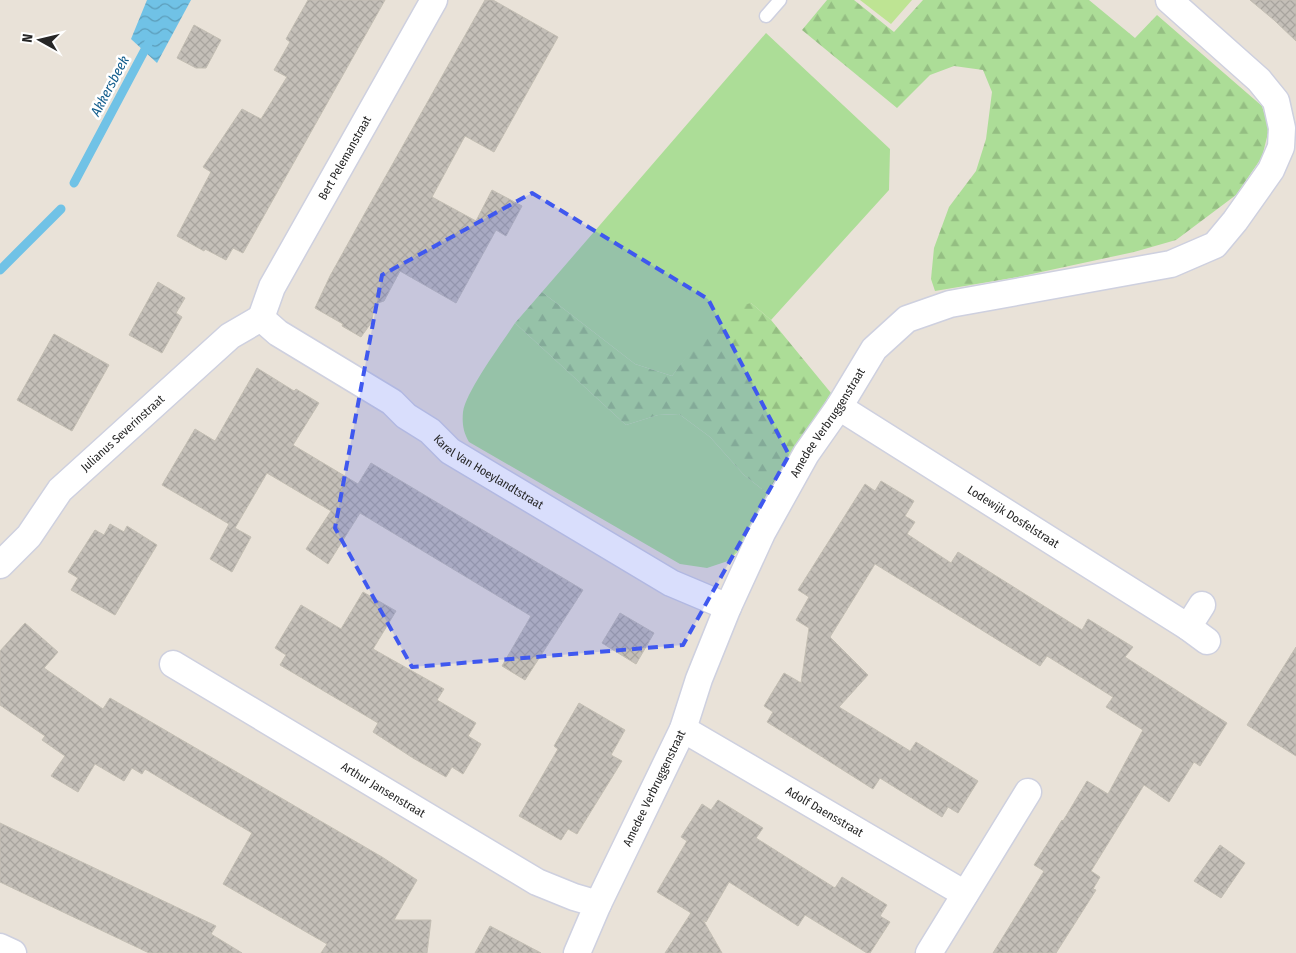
<svg xmlns="http://www.w3.org/2000/svg" width="1296" height="953" viewBox="0 0 1296 953" font-family="'Fira Sans Condensed',sans-serif">
<style>
.grass{fill:#acdd97}
.forest{fill:url(#forest-firs)}
.pitch{fill:#bee493}
.water{fill:url(#water-waves)}
.lines{fill:none;stroke-linecap:round;stroke-linejoin:round}
.stream{stroke:#70c2e6;stroke-width:9}
.building{fill:url(#building-cross-hatch);stroke:#c3beb3}
.lane-casing{stroke:#ced0df;stroke-width:15}
.street-casing{stroke:#ced0df;stroke-width:29}
.lane{stroke:#fff;stroke-width:12}
.street{stroke:#fff;stroke-width:26}
.marked{fill:#3f58ef;fill-opacity:0.2;stroke:#3f58ef;stroke-width:4;stroke-dasharray:10 6;stroke-linejoin:round}
.labels{text-anchor:middle;dominant-baseline:central;stroke-width:5;stroke-linejoin:round;paint-order:stroke}
.street-label{font-size:12px;fill:#262626;stroke:#fff}
.water-label{font-size:14px;font-style:italic;fill:#145e8d;stroke:#fff}
</style>
<defs>
<pattern id="forest-firs" width="22" height="20" patternUnits="userSpaceOnUse" patternTransform="scale(1.25)"><rect width="22" height="20" fill="#acdd97"/><path d="M5 1l3.5 6h-7zM16 11l3.5 6h-7z" fill="#94be82"/></pattern>
<pattern id="water-waves" width="16" height="10" patternUnits="userSpaceOnUse" patternTransform="scale(1.25)"><rect width="16" height="10" fill="#70c2e6"/><path d="M0 5q4-4 8 0t8 0" fill="none" stroke="#5c9dba"/></pattern>
<pattern id="building-cross-hatch" width="8" height="8" patternUnits="userSpaceOnUse" patternTransform="scale(1.25)"><rect width="8" height="8" fill="#c4bfb8"/><path d="M0 0l8 8M0 8l8-8" fill="none" stroke="#a8a49e"/></pattern>
</defs>
<rect width="100%" height="100%" fill="#e9e2d8"/>
<g class="grass">
<path d="M766,33L890,149L889,190L771,320L751,303L693,349L672,376L635,364L542,292Z"/>
<path d="M515,323L626,425L658,415L679,414L710,437L744,475L767,493L746,544L728,561L707,568L680,564L469,442C463,432 462,423 463,412C466,391 502,343 515,323Z"/>
</g>
<g class="forest">
<path d="M827,0H854L894,32L923,0H1089L1135,38L1157,15L1262,106L1269,129L1262,157L1236,195L1176,240L1134,252L1018,277L935,291L931,279L934,248L949,207L976,171L986,139L992,92L983,70L954,66L930,75L897,108L802,30Z"/>
<path d="M542,292L635,364L672,376L720,311L751,303L771,320L831,393L767,493L744,475L710,437L679,414L658,415L626,425L515,323Z"/>
</g>
<path class="pitch" d="M860,0H912L891,24Z"/>
<path class="water" d="M147,0H191L157,63L131,39Z"/>
<g class="lines">
<g class="stream">
<path d="M74,183L149,42"/>
<path d="M0,270L61,209"/>
</g>
</g>
<g class="building">
<path d="M308,0H385L243,253L233,248L226,260L205,249L204,251L177,236L211,172L203,167L242,109L261,119L287,77L274,70L290,42L286,39Z"/>
<path d="M485,0H493L558,37L494,152L465,136L432,197L476,221L492,190L522,206L506,236L496,230L456,303L400,271L384,301L375,304L371,323L361,337L342,326L343,324L315,308L330,276L365,213Z"/>
<path d="M1250,0H1296V41L1274,20Z"/>
<path d="M194,25L221,40L206,68H196L177,58Z"/>
<path d="M158,282L185,298L176,313L182,317L162,353L129,335Z"/>
<path d="M54,334L109,365L72,431L17,400Z"/>
<path d="M257,368L294,391L296,389L319,403L293,445L358,484L371,463L583,590L525,680L502,666L531,616L360,513L328,564L306,549L331,511L267,473L235,528L251,537L232,572L210,559L229,524L162,485L195,429L215,441Z"/>
<path d="M881,481L914,501L905,516L915,522L907,534L951,563L958,552L1082,630L1088,619L1133,647L1125,657L1227,723L1200,766L1194,762L1169,802L1144,785L1091,871L1100,877L1093,889L1096,890L1056,953H993L1044,871L1034,865L1062,820L1063,821L1087,781L1108,794L1143,730L1106,707L1113,697L1047,656L1040,666L875,564L830,637L868,675L839,707L910,751L916,742L978,781L958,813L948,807L942,817L880,778L873,789L767,722L773,712L764,706L784,673L801,683L809,628L796,620L809,597L798,590L865,484L875,491Z"/>
<path d="M110,524L124,532L127,526L157,545L115,615L71,590L78,578L68,572L95,530L104,535Z"/>
<path d="M363,592L396,611L373,649L444,689L437,700L476,723L468,736L481,744L463,774L452,767L446,777L413,758L373,732L378,723L280,665L286,655L275,648L301,605L341,629Z"/>
<path d="M620,613L654,633L636,664L602,643Z"/>
<path d="M25,623L58,652L44,668L103,709L110,698L382,857L417,880L394,920H431L427,953H321L327,944L223,884L252,833L145,769L142,774L132,768L124,781L95,764L78,792L51,776L65,756L42,740L45,736L0,705V651Z"/>
<path d="M1296,647V756L1247,725Z"/>
<path d="M579,703L625,730L611,755L622,761L577,834L568,829L561,840L519,816L558,749L554,746Z"/>
<path d="M718,800L763,828L756,838L835,888L842,877L887,905L880,916L890,922L870,953H867L805,915L798,926L729,882L706,922L703,920L722,953H665L691,913L657,892L687,841L681,837L702,804L711,810Z"/>
<path d="M0,823L216,926L211,934L242,953H149L0,882Z"/>
<path d="M1220,845L1245,863L1221,898L1194,881Z"/>
<path d="M490,926L541,953H475Z"/>
</g>
<g class="lines">
<g class="lane-casing">
<path id="lane" d="M766,16L780,0"/>
</g>
<g class="street-casing">
<g id="street">
<path id="s1" d="M261,318L278,333L392,402L406,416L430,431L450,451L671,583L728,607"/>
<path id="s2" d="M261,318L272,287L434,0"/>
<path id="s3" d="M839,407L1188,627L1202,605"/>
<path id="s4" d="M0,565L29,536L60,490L230,336L261,318"/>
<path d="M1188,627L1207,641"/>
<path id="s5" d="M173,664L537,882L574,897L598,904"/>
<path id="s6" d="M683,729L965,894"/>
<path d="M0,947L13,953"/>
<path id="s7" d="M577,953L598,904L683,729L699,679L728,607L762,533L806,454L839,407L874,349L907,319L950,304L1171,264L1215,245L1235,221L1271,170L1281,147L1282,128L1276,101L1259,80L1169,0"/>
<path d="M929,953L1028,792"/>
</g>
</g>
<use href="#lane" class="lane"/>
<use href="#street" class="street"/>
</g>
<path class="marked" d="M532,193L708,299L789,455L683,645L412,667L335,528L382,275Z"/>
<g class="labels">
<g class="street-label">
<text stroke="none"><textPath href="#s2" startOffset="181">Bert Pelemanstraat</textPath></text>
<text stroke="none"><textPath href="#s7" startOffset="588">Amedee Verbruggenstraat</textPath></text>
<text stroke="none"><textPath href="#s4" startOffset="181">Julianus Severinstraat</textPath></text>
<text stroke="none"><textPath href="#s1" startOffset="276">Karel Van Hoeylandtstraat</textPath></text>
<text stroke="none"><textPath href="#s3" startOffset="206">Lodewijk Dosfelstraat</textPath></text>
<text stroke="none"><textPath href="#s7" startOffset="182">Amedee Verbruggenstraat</textPath></text>
<text stroke="none"><textPath href="#s5" startOffset="245">Arthur Jansenstraat</textPath></text>
<text stroke="none"><textPath href="#s6" startOffset="164">Adolf Daensstraat</textPath></text>
</g>
<g class="water-label">
<text transform="translate(110 86) rotate(-62)">Akkersbeek</text>
</g>
</g>
<g transform="translate(40 40) rotate(278)" stroke="#ffffff" stroke-width="4" paint-order="stroke">
<path d="M0-4L9 19L0 12L-9 19Z" fill="#262626"/>
<text y="-8" font-size="14" font-weight="bold" text-anchor="middle" fill="#262626">N</text>
</g>
</svg>
